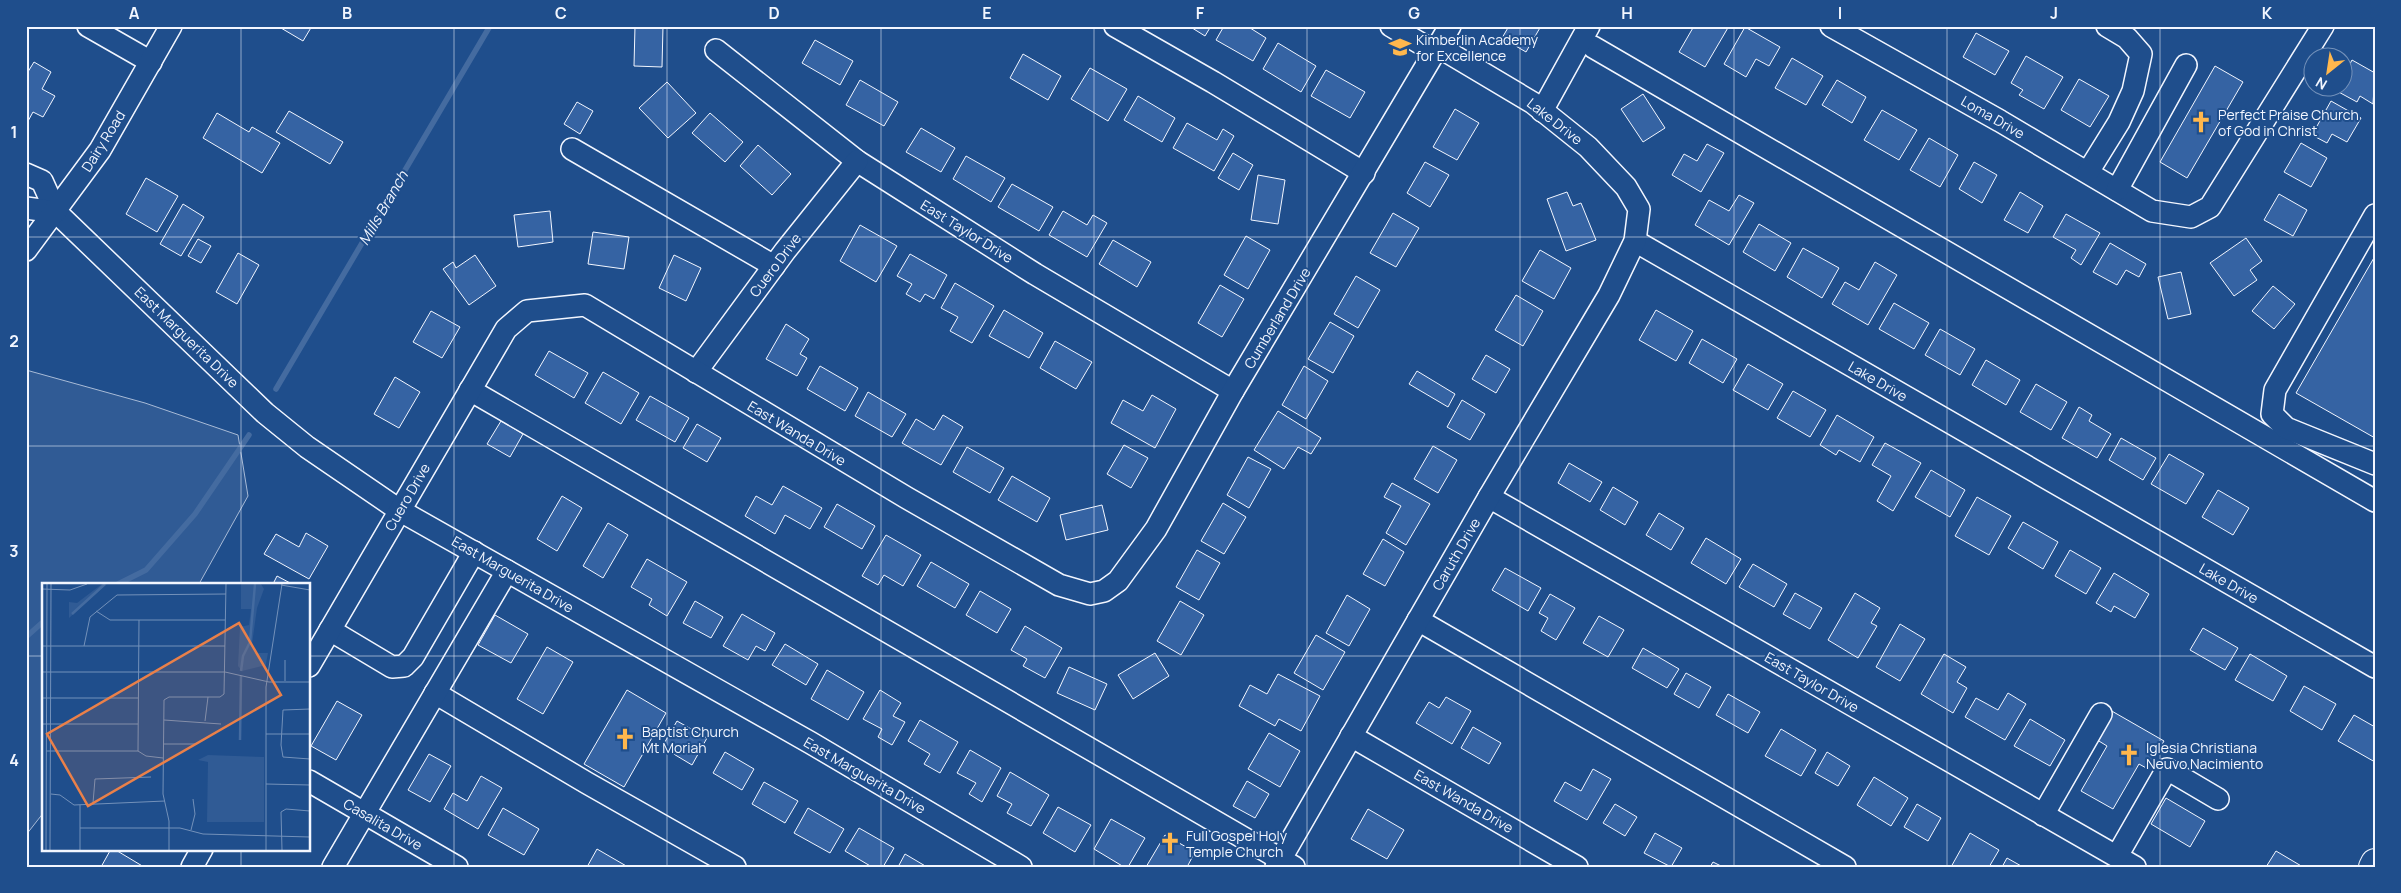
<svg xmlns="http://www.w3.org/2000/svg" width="2401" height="893" viewBox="0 0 2401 893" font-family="Manrope,sans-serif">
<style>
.built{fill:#305b95;stroke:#a8bbd7}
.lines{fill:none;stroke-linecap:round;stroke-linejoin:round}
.stream{stroke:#446ba0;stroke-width:5.5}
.building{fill:#3563a3;stroke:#f2f6ff}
.minor-casing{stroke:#f2f6ff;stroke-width:24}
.major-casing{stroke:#f2f6ff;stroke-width:30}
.minor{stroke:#1f4e8c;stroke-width:21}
.major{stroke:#1f4e8c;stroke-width:28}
.grid{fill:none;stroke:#f2f6ff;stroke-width:1;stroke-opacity:0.55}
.labels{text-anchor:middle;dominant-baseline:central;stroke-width:4;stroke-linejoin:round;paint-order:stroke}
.poi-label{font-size:14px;fill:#f2f6ff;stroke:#1f4e8c;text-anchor:start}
.street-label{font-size:14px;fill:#f2f6ff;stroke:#1f4e8c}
.water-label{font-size:15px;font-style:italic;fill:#f2f6ff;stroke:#1f4e8c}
.inset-river{fill:none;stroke:#446ba0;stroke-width:2.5}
.inset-road{fill:none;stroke:#7391ba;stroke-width:1}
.view{fill:#ea8049;fill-opacity:0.15;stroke:#ea8049;stroke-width:2.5}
.inset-edge{fill:none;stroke:#f2f6ff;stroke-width:2.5}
.neatline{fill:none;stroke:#f2f6ff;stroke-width:2}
.grid-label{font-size:16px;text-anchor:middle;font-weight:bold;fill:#f2f6ff}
</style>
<rect width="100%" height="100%" fill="#1f4e8c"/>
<path class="built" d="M26,370L145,403L238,435L248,496L199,584H44V812L26,835Z"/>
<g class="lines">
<g class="stream">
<path d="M276,389L490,26"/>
<path d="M118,584L146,570L195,514L249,435"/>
<path d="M26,637L44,621"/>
</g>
</g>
<g class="building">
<path d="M282,26H312L303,41L281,28Z"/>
<path d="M635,26H663L662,67L634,66Z"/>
<path d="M1189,26H1211L1205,36Z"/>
<path d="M1224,26H1247L1266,38L1253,61L1216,40Z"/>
<path d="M1509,26H1541L1526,52L1502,38Z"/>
<path d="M1694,26H1729L1705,67L1679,52Z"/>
<path d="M1745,27L1780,47L1769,66L1756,59L1746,77L1724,64Z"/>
<path d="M1976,33L2009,51L1995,75L1963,57Z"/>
<path d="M815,40L853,61L840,85L802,63Z"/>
<path d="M1278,43L1316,66L1301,92L1263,69Z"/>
<path d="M1023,54L1061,76L1048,100L1010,78Z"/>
<path d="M2026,56L2063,77L2044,109L2019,95L2023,90L2011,83Z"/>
<path d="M1792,58L1823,76L1806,105L1775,88Z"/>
<path d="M2352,60L2375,73L2373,104L2360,96L2357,102L2335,90L2336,88H2344V75Z"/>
<path d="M34,62L51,72L42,89L55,96L43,117L33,112L27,123L26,75Z"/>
<path d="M2215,66L2243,82L2187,178L2160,162Z"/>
<path d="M1090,68L1127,89L1108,121L1071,99Z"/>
<path d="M1326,70L1365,92L1350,118L1311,96Z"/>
<path d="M2079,79L2109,96L2090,127L2061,110Z"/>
<path d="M860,80L898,102L884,126L846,105Z"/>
<path d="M1837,80L1866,97L1852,123L1822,105Z"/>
<path d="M667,82L696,113L668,138L639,108Z"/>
<path d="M1643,94L1665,128L1643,142L1621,109Z"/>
<path d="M1138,96L1175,118L1162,142L1124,120Z"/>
<path d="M2331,101L2361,118L2347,142L2332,134L2327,143L2312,135Z"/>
<path d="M577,102L593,111L580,134L564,124Z"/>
<path d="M1455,109L1479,123L1457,160L1433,147Z"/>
<path d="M1882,110L1917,130L1899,160L1864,140Z"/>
<path d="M289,111L343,142L330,164L276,132Z"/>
<path d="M217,113L249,132L252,127L280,143L262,173L203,138Z"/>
<path d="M710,113L743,142L725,162L692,133Z"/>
<path d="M1187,123L1217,140L1223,129L1234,136L1214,171L1173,148Z"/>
<path d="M921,128L955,148L941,172L906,152Z"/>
<path d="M1929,138L1958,155L1940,187L1910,170Z"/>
<path d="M2301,143L2327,158L2311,187L2284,172Z"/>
<path d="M1707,144L1724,153L1701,192L1672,175L1684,154L1697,161Z"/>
<path d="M758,145L791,174L772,195L740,166Z"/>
<path d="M1233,153L1253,165L1239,190L1218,178Z"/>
<path d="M966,156L1005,178L991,202L953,179Z"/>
<path d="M1425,162L1449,175L1430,207L1407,193Z"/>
<path d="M1974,162L1997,175L1982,203L1959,189Z"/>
<path d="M1258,175L1285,180L1278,224L1251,220Z"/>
<path d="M146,178L178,196L157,232L126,214Z"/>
<path d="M1012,184L1053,207L1039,231L998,207Z"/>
<path d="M1567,192L1573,206L1581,203L1596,240L1566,251L1547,199Z"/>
<path d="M2020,192L2043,206L2028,233L2004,220Z"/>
<path d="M2279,194L2307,210L2293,236L2264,220Z"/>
<path d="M1739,195L1754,203L1729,245L1695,225L1709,200L1729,211Z"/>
<path d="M183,204L204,217L181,256L160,244Z"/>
<path d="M550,211L553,242L518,247L514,215Z"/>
<path d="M1063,211L1087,225L1093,215L1107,223L1087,257L1049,235Z"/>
<path d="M1393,213L1419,228L1396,267L1370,253Z"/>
<path d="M2066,214L2100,233L2081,265L2071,258L2076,250L2053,237Z"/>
<path d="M1759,224L1791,243L1775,271L1743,252Z"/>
<path d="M860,225L897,246L876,282L840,261Z"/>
<path d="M593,232L629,237L624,269L588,264Z"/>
<path d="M1246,236L1270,250L1248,289L1224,275Z"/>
<path d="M2246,238L2262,261L2250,270L2257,280L2234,296L2210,263Z"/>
<path d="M198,239L211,246L201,263L188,256Z"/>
<path d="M1113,240L1151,262L1137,287L1099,264Z"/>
<path d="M2110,243L2146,264L2139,277L2126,270L2117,285L2093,272Z"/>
<path d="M1803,248L1839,268L1822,298L1787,277Z"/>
<path d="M1540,250L1571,268L1554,299L1522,281Z"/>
<path d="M238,253L259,265L237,304L216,292Z"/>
<path d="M910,254L947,275L934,299L925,294L920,302L906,294L912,284L897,276Z"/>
<path d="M475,255L496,286L469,305L443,269L453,262L456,268Z"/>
<path d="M674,255L701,268L686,301L659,288Z"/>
<path d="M2375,256V438L2296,393Z"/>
<path d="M1875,262L1897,275L1868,325L1832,304L1845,282L1859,290Z"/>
<path d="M2181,272L2191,314L2168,319L2158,277Z"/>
<path d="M1356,276L1380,290L1358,328L1334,314Z"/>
<path d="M955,283L994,306L972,343L950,331L958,317L941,308Z"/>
<path d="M1220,285L1244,299L1222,337L1198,323Z"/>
<path d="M2273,286L2295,304L2274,329L2252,311Z"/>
<path d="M1516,295L1543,311L1523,346L1495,330Z"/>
<path d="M1894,303L1929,323L1914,349L1879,329Z"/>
<path d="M1004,310L1043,333L1029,358L989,336Z"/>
<path d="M1656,310L1693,331L1676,361L1639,340Z"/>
<path d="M431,311L460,327L442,358L413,342Z"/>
<path d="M1330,322L1354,336L1333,373L1308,359Z"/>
<path d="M786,324L809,339L800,354L807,358L797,376L766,359Z"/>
<path d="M1940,329L1975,349L1960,375L1925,355Z"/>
<path d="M1702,339L1737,359L1723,383L1689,363Z"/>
<path d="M1055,341L1092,362L1076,389L1040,368Z"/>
<path d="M549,351L588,373L574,398L535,375Z"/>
<path d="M1486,355L1510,369L1496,393L1472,379Z"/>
<path d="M1986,360L2020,380L2006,405L1972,385Z"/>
<path d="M1748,364L1783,384L1768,410L1733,390Z"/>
<path d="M820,366L858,388L845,411L807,389Z"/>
<path d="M1304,366L1328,381L1306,419L1282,405Z"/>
<path d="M1417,371L1455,394L1448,407L1409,384Z"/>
<path d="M603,372L639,393L621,424L585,403Z"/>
<path d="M395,377L420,392L399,428L374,414Z"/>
<path d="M2036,384L2067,402L2051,430L2020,412Z"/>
<path d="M1793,391L1826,410L1810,437L1777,418Z"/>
<path d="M868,392L906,414L892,437L855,416Z"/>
<path d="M1152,395L1176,409L1155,448L1111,423L1123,400L1143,411Z"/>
<path d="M650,396L689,418L675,442L636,420Z"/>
<path d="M1462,400L1485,414L1470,440L1447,427Z"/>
<path d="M2079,407L2092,415L2089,421L2111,434L2097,458L2062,438Z"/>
<path d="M1278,411L1321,438L1311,454L1298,447L1284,469L1254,450Z"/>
<path d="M943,415L963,427L941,465L902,443L916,419L934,430Z"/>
<path d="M1837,415L1874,437L1860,462L1839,450L1836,455L1820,445Z"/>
<path d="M501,421L523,434L510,457L487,444Z"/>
<path d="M697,424L721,438L707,462L683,448Z"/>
<path d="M2121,438L2156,458L2143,480L2109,460Z"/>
<path d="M1885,443L1921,463L1893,511L1877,501L1891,476L1872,465Z"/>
<path d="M1124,445L1148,458L1131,488L1107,474Z"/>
<path d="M1433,446L1457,460L1438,493L1414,479Z"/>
<path d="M967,447L1004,468L990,493L953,472Z"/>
<path d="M2169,454L2204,474L2186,504L2151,484Z"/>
<path d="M1248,457L1271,469L1249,508L1227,495Z"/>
<path d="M1569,463L1602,482L1590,502L1558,483Z"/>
<path d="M1931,470L1965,490L1950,517L1915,497Z"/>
<path d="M1012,476L1050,498L1037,522L998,500Z"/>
<path d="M1392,483L1430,504L1406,545L1386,533L1401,506L1384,497Z"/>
<path d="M783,486L822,508L810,529L785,515L775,534L745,516L756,496L772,505Z"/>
<path d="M1613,487L1638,502L1625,525L1600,510Z"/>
<path d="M2218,490L2249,508L2233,535L2202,517Z"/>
<path d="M562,496L582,508L557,551L537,539Z"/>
<path d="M1977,497L2011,516L1989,555L1955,536Z"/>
<path d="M1223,503L1246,517L1224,554L1201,541Z"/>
<path d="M837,504L875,526L862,549L824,527Z"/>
<path d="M1102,505L1108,530L1066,540L1060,515Z"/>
<path d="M1659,513L1684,528L1671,550L1646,535Z"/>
<path d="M2023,522L2058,542L2043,569L2008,548Z"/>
<path d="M608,523L628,535L603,578L583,566Z"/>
<path d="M306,533L328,546L309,579L264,554L276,534L299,547Z"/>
<path d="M886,535L921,555L903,586L884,575L878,585L862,576Z"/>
<path d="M1706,538L1741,559L1726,584L1691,563Z"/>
<path d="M1383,539L1404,552L1385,586L1363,574Z"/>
<path d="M1197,550L1220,563L1199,600L1176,587Z"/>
<path d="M2070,550L2101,568L2086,594L2055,576Z"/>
<path d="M647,559L687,582L667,616L649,605L652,599L631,587Z"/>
<path d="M931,562L969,584L955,608L917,586Z"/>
<path d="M1753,564L1787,584L1774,607L1739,587Z"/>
<path d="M1505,568L1541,588L1528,611L1492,590Z"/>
<path d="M2114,573L2149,594L2135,618L2114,606L2111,612L2096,603Z"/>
<path d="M277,576L292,584H273Z"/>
<path d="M980,591L1011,609L997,633L966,615Z"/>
<path d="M1795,593L1822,608L1810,629L1783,614Z"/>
<path d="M1855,593L1880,608L1871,623L1877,626L1858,658L1828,640Z"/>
<path d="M1550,594L1575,608L1556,640L1541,631L1548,618L1539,613Z"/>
<path d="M1347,595L1370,609L1349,646L1326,633Z"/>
<path d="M695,601L723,617L711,638L683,623Z"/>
<path d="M1180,601L1204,615L1181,655L1157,641Z"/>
<path d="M742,614L775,633L765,651L756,646L748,660L723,646Z"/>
<path d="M495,615L528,634L511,663L478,645Z"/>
<path d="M1599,616L1624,630L1608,657L1583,643Z"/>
<path d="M1900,624L1925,639L1900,681L1876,667Z"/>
<path d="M1025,626L1062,648L1045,678L1023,666L1027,659L1011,650Z"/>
<path d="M2203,628L2238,648L2225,670L2190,650Z"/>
<path d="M1316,635L1345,652L1323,690L1294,673Z"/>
<path d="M785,644L818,664L806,685L772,665Z"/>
<path d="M547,647L573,662L543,714L517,699Z"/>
<path d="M1643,648L1679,669L1667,688L1632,668Z"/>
<path d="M1155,653L1169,676L1133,699L1118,675Z"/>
<path d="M1944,654L1966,667L1957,682L1967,688L1953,713L1921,694Z"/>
<path d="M2250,654L2287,676L2273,701L2235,680Z"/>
<path d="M1069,667L1107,684L1095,710L1057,693Z"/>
<path d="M827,670L864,692L848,720L811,699Z"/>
<path d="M1686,673L1711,687L1699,708L1674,694Z"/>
<path d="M1278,674L1320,696L1301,731L1279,719L1275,726L1239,706L1250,685L1267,694Z"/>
<path d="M2304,686L2336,704L2322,730L2290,711Z"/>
<path d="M627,690L666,713L624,787L584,764Z"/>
<path d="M880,690L901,703L893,716L905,722L892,745L878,737L882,729L863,719Z"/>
<path d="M2008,693L2026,704L2005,740L1965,717L1976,698L1998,710Z"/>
<path d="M1728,694L1760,712L1748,733L1716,715Z"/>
<path d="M1446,697L1471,711L1452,744L1416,723L1429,702L1439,708Z"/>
<path d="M337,701L362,715L336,760L311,746Z"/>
<path d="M2110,710L2164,741L2148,769L2139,764L2113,809L2081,791L2107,746L2094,738Z"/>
<path d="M2354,715L2375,727V762L2338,741Z"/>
<path d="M2030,719L2065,740L2050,766L2014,746Z"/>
<path d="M920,720L958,742L940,773L924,764L930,754L908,741Z"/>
<path d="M677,721L707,738L692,765L662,747Z"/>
<path d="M1473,727L1501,743L1489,764L1461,748Z"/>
<path d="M1781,729L1816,750L1801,776L1765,756Z"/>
<path d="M1269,733L1300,751L1280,787L1248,769Z"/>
<path d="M970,750L1001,768L982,802L969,794L976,783L957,773Z"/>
<path d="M725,752L754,769L742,790L713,773Z"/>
<path d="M1827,752L1850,766L1838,786L1815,773Z"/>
<path d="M429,754L451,766L430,802L408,790Z"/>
<path d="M1593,769L1611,779L1587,820L1554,801L1565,782L1581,791Z"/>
<path d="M1010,772L1049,795L1031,826L1007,813L1012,804L997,796Z"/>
<path d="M481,776L502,788L478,829L444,809L453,793L467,801Z"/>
<path d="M1874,777L1908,798L1891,826L1857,805Z"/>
<path d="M1247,781L1269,794L1255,818L1233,806Z"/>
<path d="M764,782L798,801L785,823L752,804Z"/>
<path d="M2166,798L2205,821L2190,847L2151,824Z"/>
<path d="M1615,804L1637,817L1625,836L1603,823Z"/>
<path d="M1917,804L1941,818L1928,841L1904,827Z"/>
<path d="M1058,807L1091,825L1075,852L1043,833Z"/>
<path d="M503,808L539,829L524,855L488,835Z"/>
<path d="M808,808L844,829L830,853L794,833Z"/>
<path d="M1368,809L1404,830L1387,859L1351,839Z"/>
<path d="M1111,819L1145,838L1128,867H1124L1094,849Z"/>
<path d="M859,828L894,848L883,867H872L845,851Z"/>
<path d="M1655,833L1682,848L1671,867L1644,853Z"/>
<path d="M1970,833L1999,850L1989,867H1951Z"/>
<path d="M1165,835L1195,852L1187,867H1146Z"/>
<path d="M111,849H114L144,867H101Z"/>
<path d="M597,849L628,867H587Z"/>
<path d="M2276,851L2303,867H2266Z"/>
<path d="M905,854L927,867H898Z"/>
<path d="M2007,858L2023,867H2002Z"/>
<path d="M1713,862L1723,867H1710Z"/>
</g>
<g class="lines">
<g class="minor-casing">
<g id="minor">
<path d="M88,26L151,62"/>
<path d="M1115,26L1213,82L1364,173"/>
<path d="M1391,26L1435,52"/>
<path d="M1831,26L2000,121L2152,211L2191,217L2210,207L2323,26"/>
<path d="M1593,47L2375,501"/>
<path d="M716,50L857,161L1035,274L1233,391"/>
<path d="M1542,111L1589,26"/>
<path d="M572,149L774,266"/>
<path d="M2088,172L2119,122L2133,91L2141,54L2127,38L2107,26"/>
<path d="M26,174L42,181L56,212L265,413L307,447L399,510L811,743L1021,867"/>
<path d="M2117,190L2186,65"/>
<path d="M26,208L56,212"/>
<path d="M2375,215L2275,390L2272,414L2286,428L2375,464"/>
<path d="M1635,241L2375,667"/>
<path d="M26,250L100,150L171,26"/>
<path d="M696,372L785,251L857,161"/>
<path d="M470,390L1294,867"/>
<path d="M1489,497L2135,867"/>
<path d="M1418,620L1845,867"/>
<path d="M330,630L392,667L404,666L413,657L474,552"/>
<path d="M309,666L506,329L527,311L585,305L907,498L1059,585L1090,594L1104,591L1118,581L1156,529L1233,391L1450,26"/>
<path d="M435,693L587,783L735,867"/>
<path d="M1351,736L1577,867"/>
<path d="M309,781L457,867"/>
<path d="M2043,815L2101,714"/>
<path d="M2117,856L2167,769L2218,799"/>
<path d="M192,867L202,849"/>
<path d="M333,867L507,571"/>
<path d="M1276,867L1489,497L1609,295L1635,241L1639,209L1626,187L1588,147L1533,103L1439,47"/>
</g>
</g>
<g class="major-casing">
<path id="major" d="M2373,867L2375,863"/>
</g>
<use href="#minor" class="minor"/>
<use href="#major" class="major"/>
</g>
<path class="grid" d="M241,26V584M454,26V867M667,26V867M881,26V867M1094,26V867M1307,26V867M1520,26V867M1734,26V867M1947,26V867M2160,26V867M26,237H2375M26,446H2375M26,656H44M309,656H2375M241,849V867"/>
<defs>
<g id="school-bare" transform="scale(1.725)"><path d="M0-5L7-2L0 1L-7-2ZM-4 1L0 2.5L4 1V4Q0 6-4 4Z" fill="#ffb74d" stroke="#1f4e8c" stroke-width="2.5" paint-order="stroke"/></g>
<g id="church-bare" transform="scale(1.725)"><path d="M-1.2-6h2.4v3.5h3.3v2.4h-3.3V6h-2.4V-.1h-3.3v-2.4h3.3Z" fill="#ffb74d" stroke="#1f4e8c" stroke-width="2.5" paint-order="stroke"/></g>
</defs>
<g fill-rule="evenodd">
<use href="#school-bare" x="1400" y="47"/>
<use href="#church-bare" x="2201" y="122"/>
<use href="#church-bare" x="625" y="739"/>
<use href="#church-bare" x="2129" y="755"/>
<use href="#church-bare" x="1170" y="843"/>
</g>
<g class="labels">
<g class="poi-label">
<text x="1416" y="39">Kimberlin Academy<tspan x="1416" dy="16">for Excellence</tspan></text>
<text x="2218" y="114">Perfect Praise Church<tspan x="2218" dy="16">of God in Christ</tspan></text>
<text x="642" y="731">Baptist Church<tspan x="642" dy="16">Mt Moriah</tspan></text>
<text x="2146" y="747">Iglesia Christiana<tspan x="2146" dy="16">Neuvo Nacimiento</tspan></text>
<text x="1186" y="835">Full Gospel Holy<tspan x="1186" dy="16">Temple Church</tspan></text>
</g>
<g class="street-label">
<text transform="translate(1993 117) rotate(30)">Loma Drive</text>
<text transform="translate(1555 121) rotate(38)">Lake Drive</text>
<text transform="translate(103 141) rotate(-58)">Dairy Road</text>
<text transform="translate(967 231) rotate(32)">East Taylor Drive</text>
<text transform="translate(775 265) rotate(-53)">Cuero Drive</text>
<text transform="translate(1277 318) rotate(-59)">Cumberland Drive</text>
<text transform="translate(187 337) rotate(44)">East Marguerita Drive</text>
<text transform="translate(1878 381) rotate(30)">Lake Drive</text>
<text transform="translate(797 433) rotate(31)">East Wanda Drive</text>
<text transform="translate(407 497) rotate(-60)">Cuero Drive</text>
<text transform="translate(1456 554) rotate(-60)">Caruth Drive</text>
<text transform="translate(513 574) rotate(30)">East Marguerita Drive</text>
<text transform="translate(2229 583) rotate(30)">Lake Drive</text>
<text transform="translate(1812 682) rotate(30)">East Taylor Drive</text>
<text transform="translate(865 775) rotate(30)">East Marguerita Drive</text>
<text transform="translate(1464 801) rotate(30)">East Wanda Drive</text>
<text transform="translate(383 824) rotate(30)">Casalita Drive</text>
</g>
<g class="water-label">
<text transform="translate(383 208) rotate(-60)">Mills Branch</text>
</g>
</g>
<g transform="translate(42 583)">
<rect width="268" height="268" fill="#1f4e8c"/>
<path d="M60,1H65L27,35V19L35,20ZM199,1H219L222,6L215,25L210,61L215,70H226L223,86L220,83L200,88L196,83L198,44L207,42L209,26H199ZM166,172L222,174V239H165L166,179L156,177Z" fill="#305b95"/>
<path class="inset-river" d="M30,31L63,1M199,88L201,73L208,59L213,1M198,157L199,93"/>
<path class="inset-road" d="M239,2L268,7M0,6L28,7L45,1M54,28L68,37H183M0,63H183M42,63L48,34L75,12L184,11M243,77V98M0,89H183L227,99H268M0,115H96M268,126L241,127L239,162L241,174L268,176M122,137L179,141M163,138L166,114M0,141H96M224,151H268M121,161H154M4,168H96L104,173L121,175M96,168L97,37M224,201L268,202M9,211L18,212L32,222L123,218M51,220L53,196L109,194M38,222V267M38,245H138L161,251L268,254M149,247L153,231L151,216M4,267L5,1M8,267L9,1M127,267V238L121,211L122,117L127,114H178L182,111L184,1M224,267V104L240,1M240,267L239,229L244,226L268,228"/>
<path class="view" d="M197,40L239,112L46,223L5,151Z"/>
<rect width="268" height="268" class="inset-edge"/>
</g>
<rect width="2401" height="893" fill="none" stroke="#1f4e8c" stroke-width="55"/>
<g transform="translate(2328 72) rotate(210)"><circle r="24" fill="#1f4e8c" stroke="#7391ba"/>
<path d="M0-4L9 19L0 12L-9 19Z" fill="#ffb74d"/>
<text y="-8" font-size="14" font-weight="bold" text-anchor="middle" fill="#f2f6ff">N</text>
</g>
<rect x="28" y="28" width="2346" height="838" class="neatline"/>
<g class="grid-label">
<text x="134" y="19">A</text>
<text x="347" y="19">B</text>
<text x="561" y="19">C</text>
<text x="774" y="19">D</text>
<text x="987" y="19">E</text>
<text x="1200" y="19">F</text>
<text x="1414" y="19">G</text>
<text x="1627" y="19">H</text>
<text x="1840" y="19">I</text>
<text x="2054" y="19">J</text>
<text x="2267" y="19">K</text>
<text x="14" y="138">1</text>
<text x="14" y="347">2</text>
<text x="14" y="557">3</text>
<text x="14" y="766">4</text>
</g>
</svg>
